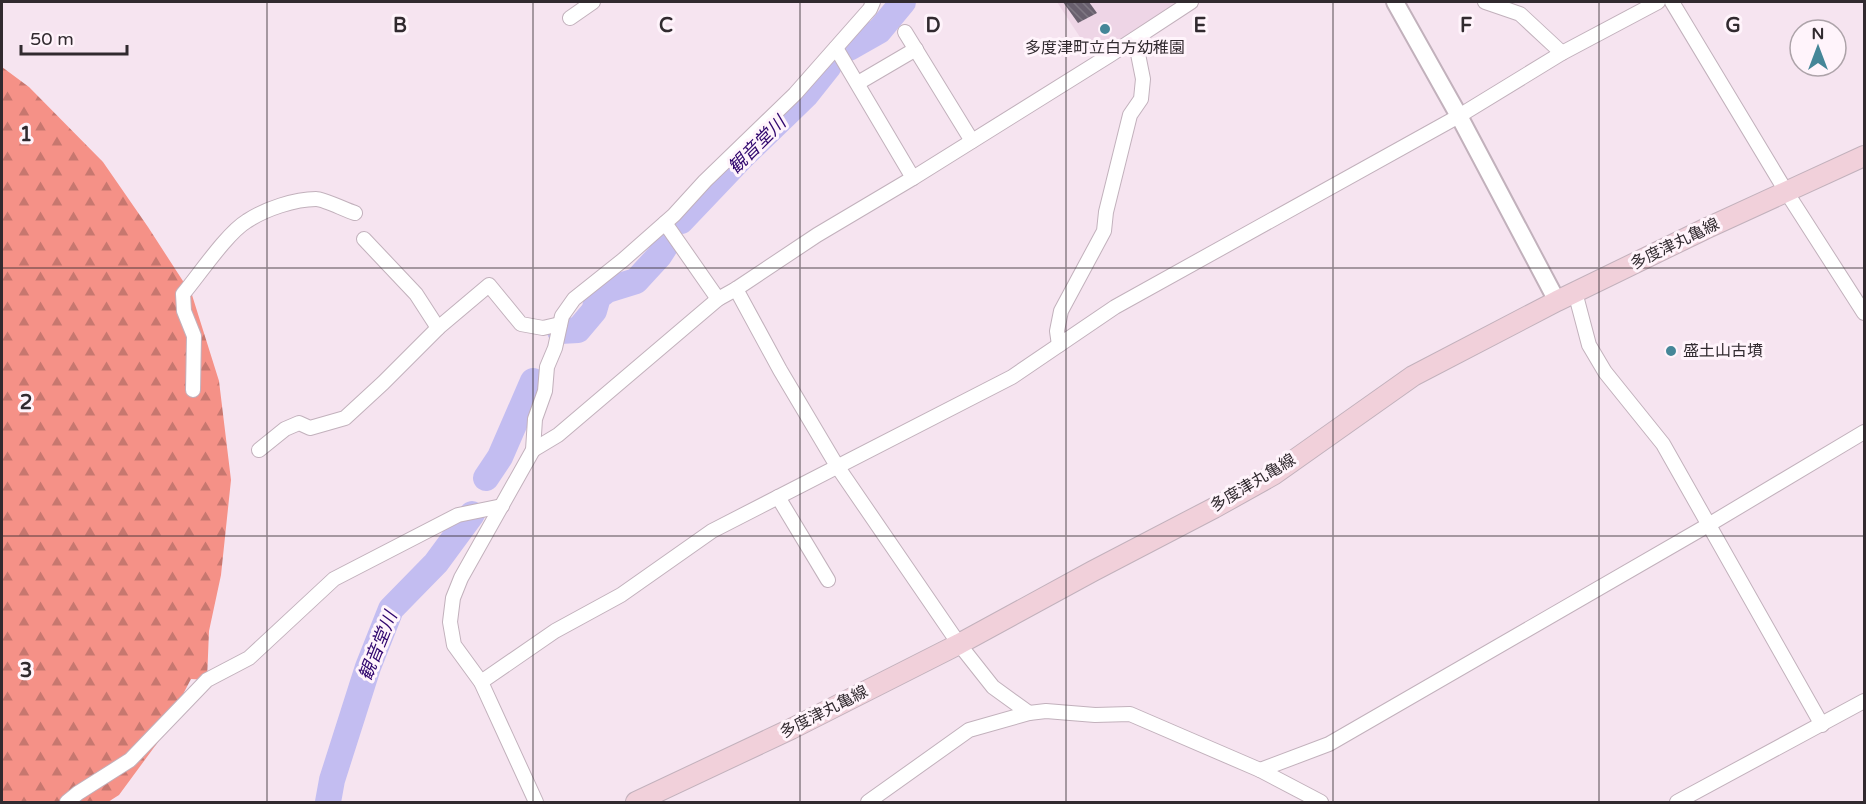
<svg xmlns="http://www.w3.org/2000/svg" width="1866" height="804" viewBox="0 0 1866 804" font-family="'Varela Round','Noto Sans JP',sans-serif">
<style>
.built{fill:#eed5e6}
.forest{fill:url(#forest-firs)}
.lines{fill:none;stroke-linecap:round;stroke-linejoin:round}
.river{stroke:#c3bdf1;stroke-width:26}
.building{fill:url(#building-back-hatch)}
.minor-casing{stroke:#c2b1bc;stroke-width:16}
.tertiary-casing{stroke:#c2b1bc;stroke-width:20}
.secondary-casing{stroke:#c2b1bc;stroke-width:22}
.minor{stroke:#fff;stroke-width:14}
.tertiary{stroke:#fff;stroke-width:16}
.secondary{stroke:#f1d0da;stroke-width:20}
.grid{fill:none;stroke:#312a2f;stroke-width:1.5;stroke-opacity:0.55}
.poi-dot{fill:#458698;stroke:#fff4fb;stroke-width:2}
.labels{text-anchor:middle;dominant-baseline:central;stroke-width:6;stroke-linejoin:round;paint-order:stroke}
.poi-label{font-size:16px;fill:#312a2f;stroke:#fff4fb}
.street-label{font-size:16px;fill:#312a2f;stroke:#fff4fb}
.water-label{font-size:18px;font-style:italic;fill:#2f056d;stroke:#fff4fb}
.grid-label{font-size:20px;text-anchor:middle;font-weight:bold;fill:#312a2f;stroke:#fff4fb;stroke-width:6;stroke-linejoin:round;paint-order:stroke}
</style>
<defs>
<pattern id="forest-firs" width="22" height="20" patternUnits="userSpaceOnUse" patternTransform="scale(1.5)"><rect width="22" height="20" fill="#f59187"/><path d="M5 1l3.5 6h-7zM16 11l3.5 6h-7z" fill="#c7776f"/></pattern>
<pattern id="building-back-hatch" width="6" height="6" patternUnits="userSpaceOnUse" patternTransform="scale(1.5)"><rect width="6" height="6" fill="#69606e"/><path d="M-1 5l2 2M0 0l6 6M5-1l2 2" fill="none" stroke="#7f7883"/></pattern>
</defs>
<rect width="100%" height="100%" fill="#f6e4f0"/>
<path class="built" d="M1057,2H1178L1093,57Z"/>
<path class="forest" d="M2,67L29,87L103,162L148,227L192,295L219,381L231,480L221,575L209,631L207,680L191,679L158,742L119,795L108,802H2Z"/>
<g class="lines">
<g class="river">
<path d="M849,48L879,31L903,2"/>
<path d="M681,221L741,158L806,95L829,66"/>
<path d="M560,331L578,330L594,311L598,297L607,290L636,281L659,256L668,242"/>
<path d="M486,478L500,457L533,381"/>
<path d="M328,802L332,780L368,667L391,609L436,563L472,514"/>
</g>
</g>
<path class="building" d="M1063,2H1089L1097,13L1078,23Z"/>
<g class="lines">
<g class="minor-casing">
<g id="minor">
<path d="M1485,2L1520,14L1562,53"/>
<path d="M1672,2L1787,193L1864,313"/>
<path d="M570,18L593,2"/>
<path d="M905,32L972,141"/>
<path d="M836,48L913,178"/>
<path d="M858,83L916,49"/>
<path d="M665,223L718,299"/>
<path d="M364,239L416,294L438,328"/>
<path d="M736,289L780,370L837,466L959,644L993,687L1029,713"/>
<path d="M1575,292L1589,345L1605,372L1663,444L1822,725"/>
<path d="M1059,345L1057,331L1061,311L1104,231L1106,212L1130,115L1141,99L1143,79L1135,39"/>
<path d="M193,390L194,336L184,311L183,294C199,275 227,233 247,221C265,209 295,199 316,199C324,199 345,210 355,213"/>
<path d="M259,450L285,429L299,423L310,428L345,418L383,383L438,328L489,285L521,324L543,328L560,324"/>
<path d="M533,450L558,435L718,299L736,289L817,235L913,178L1110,55L1191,2"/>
<path d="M778,497L828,580"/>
<path d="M481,682L555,631L621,595L712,531L1012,377L1115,307L1459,116L1562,53L1658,2"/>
<path d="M1260,770L1329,744L1710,524L1864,432"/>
<path d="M67,802L78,793L130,760L207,680L249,658L334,579L458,515L502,506"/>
<path d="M536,802L481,682L454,645L450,622L453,598L461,578L533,450L535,419L545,391L547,367L555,348L562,316L574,299L623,260L674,215L705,181L795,94L870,9L873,2"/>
<path d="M868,802L969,730L1029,713L1046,711L1095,715L1130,714L1260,770L1321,802"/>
<path d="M1677,802L1864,701"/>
</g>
</g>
<g class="tertiary-casing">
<path id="tertiary" d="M1395,2L1459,116L1557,301"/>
</g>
<g class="secondary-casing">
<path id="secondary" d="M636,802L791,729L959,644L1093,571L1214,508L1273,475L1413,376L1557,301L1705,229L1864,156"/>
</g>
<use href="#minor" class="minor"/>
<use href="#tertiary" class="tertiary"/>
<use href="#secondary" class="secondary"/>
</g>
<path class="grid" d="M267,2V802M533,2V802M800,2V802M1066,2V802M1333,2V802M1599,2V802M2,268H1864M2,536H1864"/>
<g class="poi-dot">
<circle cx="1105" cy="29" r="6"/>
<circle cx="1671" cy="351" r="6"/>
</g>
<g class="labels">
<g class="poi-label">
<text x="1105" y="48">多度津町立白方幼稚園</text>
<text x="1683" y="351" text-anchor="start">盛土山古墳</text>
</g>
<g class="street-label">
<text transform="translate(1675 244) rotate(-26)">多度津丸亀線</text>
<text transform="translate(1253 483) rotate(-31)">多度津丸亀線</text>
<text transform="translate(824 712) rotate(-27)">多度津丸亀線</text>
</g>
<g class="water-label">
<text transform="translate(757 145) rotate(-45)">観音堂川</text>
<text transform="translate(378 646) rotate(-68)">観音堂川</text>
</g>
</g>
<g class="grid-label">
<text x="400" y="32">B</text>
<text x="666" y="32">C</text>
<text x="933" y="32">D</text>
<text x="1200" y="32">E</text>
<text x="1466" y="32">F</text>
<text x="1733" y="32">G</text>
<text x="26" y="141">1</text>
<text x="26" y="409">2</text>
<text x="26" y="677">3</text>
</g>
<rect width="1866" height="804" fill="none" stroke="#312a2f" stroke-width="6"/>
<g transform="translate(1818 48)"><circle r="28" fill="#fff4fb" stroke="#ada3a9" stroke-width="1.5"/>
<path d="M0-4.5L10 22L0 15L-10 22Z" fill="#458698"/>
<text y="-9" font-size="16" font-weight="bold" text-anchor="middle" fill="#312a2f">N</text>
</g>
<path d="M21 45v9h106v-9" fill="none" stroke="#312a2f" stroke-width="3"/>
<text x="30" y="45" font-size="18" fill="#312a2f" stroke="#fff4fb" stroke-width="4.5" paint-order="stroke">50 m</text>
</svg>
